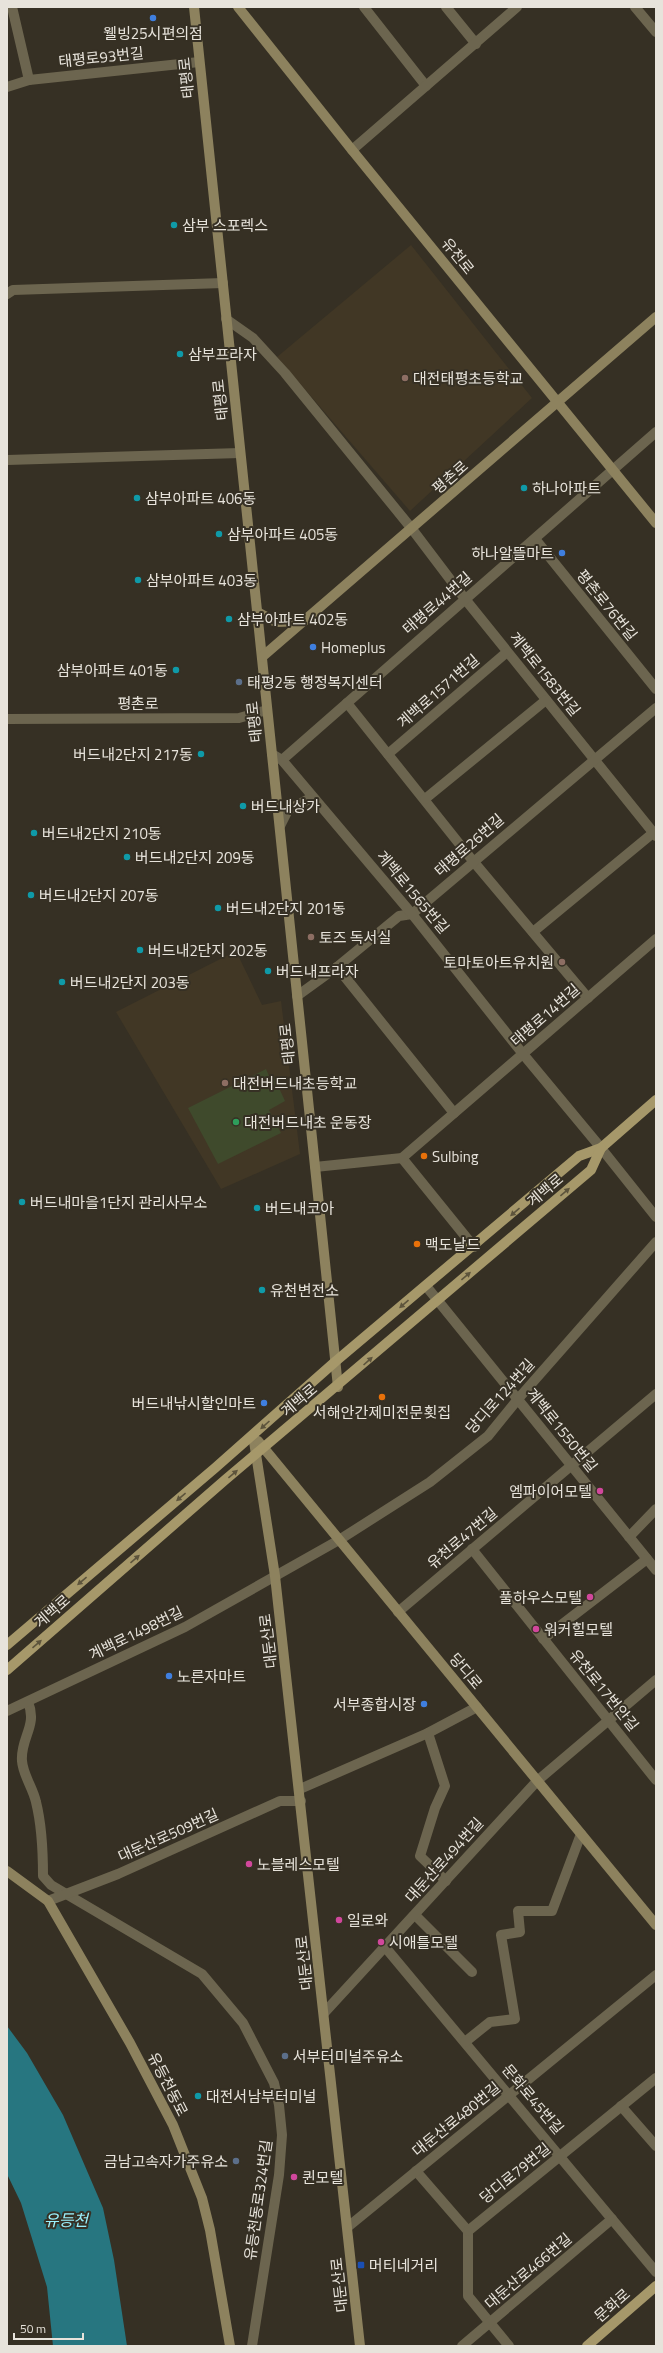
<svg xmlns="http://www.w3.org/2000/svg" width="663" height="2353" viewBox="0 0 663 2353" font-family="'Titillium Web','Noto Sans KR',sans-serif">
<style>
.built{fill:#413725}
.green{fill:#3f4a2c}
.water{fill:#277680}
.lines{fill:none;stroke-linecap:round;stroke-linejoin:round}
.minor{stroke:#6c654f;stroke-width:10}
.tertiary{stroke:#6c654f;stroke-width:10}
.secondary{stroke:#8d825e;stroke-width:10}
.primary{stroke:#a6986a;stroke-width:10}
.oneway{fill:#5d543c}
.shop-dot{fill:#3f7fe0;stroke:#363024;stroke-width:1.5}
.culture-dot{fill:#0f9aa8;stroke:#363024;stroke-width:1.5}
.education-dot{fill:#8d6e63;stroke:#363024;stroke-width:1.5}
.service-dot{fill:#5c6f8a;stroke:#363024;stroke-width:1.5}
.leisure-dot{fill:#2e9e5b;stroke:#363024;stroke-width:1.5}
.food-dot{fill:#e8710a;stroke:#363024;stroke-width:1.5}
.hotel-dot{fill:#d1479c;stroke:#363024;stroke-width:1.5}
.transit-dot{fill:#1a4fb4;stroke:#363024;stroke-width:1.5}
.labels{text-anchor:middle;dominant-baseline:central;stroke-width:4;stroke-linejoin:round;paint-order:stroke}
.poi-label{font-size:15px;fill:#e7e3db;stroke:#363024;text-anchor:start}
.street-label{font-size:15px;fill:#e7e3db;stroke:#363024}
.water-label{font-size:16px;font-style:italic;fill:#9af1fd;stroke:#363024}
</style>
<rect width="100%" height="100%" fill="#363024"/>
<g class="built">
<path d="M411,245L532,398L410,511L277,357Z"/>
<path d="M236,951L262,1005L281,1001L300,1154L221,1189L116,1012Z"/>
</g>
<path class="green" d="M266,1069L269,1076L255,1083L256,1085L274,1077L285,1101L269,1110L281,1133L218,1164L188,1108Z"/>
<path class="water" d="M7,2026L27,2053L63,2115L103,2208L114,2260L127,2346H53L47,2287L21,2203L7,2174Z"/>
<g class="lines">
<g class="minor">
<path d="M12,7L29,80"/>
<path d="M364,7L426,86"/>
<path d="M446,7L476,44"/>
<path d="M635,7L656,32"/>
<path d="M7,87L29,80L199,62"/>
<path d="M7,294L13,290L223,283"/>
<path d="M226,319L253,338L285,373L412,529L465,599L656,836"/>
<path d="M7,460L240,453"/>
<path d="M535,539L656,689"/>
<path d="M347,703L473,861L588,998"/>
<path d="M388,754L507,652"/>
<path d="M282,760L656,432"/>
<path d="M425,799L546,700"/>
<path d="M533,932L653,833"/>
<path d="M337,967L454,1113"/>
<path d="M297,996L337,967L399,916L412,914L656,708"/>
<path d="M601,1148L656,1217"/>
<path d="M402,1158L474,1247"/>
<path d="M315,1167L402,1158L656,939"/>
<path d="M426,1286L656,1570"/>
<path d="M629,1537L656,1509"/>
<path d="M472,1549L656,1780"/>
<path d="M398,1612L656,1394"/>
<path d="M543,1639L647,1559"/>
<path d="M28,1702C38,1726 20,1738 22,1761C23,1775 33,1788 36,1802C42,1826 43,1852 43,1876L51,1885L202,1974L243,2023L274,2083L279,2105L282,2135L279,2175L252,2346"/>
<path d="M7,1711L185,1627L339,1540L430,1482L488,1436L518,1399L656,1242"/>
<path d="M428,1733L445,1786L435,1808L420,1856L446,1881"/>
<path d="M300,1789L428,1733L477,1707"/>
<path d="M48,1901L118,1874L280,1801H301"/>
<path d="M415,1915L472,1972"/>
<path d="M385,1947L656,2272"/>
<path d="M324,2013L537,1781L656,1680"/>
<path d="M465,2042L490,2022L515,2019L501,1935L520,1932L518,1911H552L581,1834"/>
<path d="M621,2106L656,2146"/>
<path d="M416,2171L468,2231V2296L509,2346"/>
<path d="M349,2226L656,1975"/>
<path d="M468,2231L656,2078"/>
<path d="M462,2346L612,2219"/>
</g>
<g class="tertiary">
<path d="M352,150L517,7"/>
<path d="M7,719L239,718L267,710"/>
<path d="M272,754L282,760L412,914L523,1054L601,1148"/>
<path d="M280,826L288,810L309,799L318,804"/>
</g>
<g class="secondary">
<path d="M194,7L338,1387"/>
<path d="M238,7L352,150L656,523"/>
<path d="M257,612L276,622L304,621"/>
<path d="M262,657L656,317"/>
<path d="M253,1435L275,1576L360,2346"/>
<path d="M258,1441L656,1925"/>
<path d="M7,1871L48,1901L130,2043L173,2125L202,2198L210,2230L230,2346"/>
</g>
<g class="primary">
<path d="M7,1645L215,1468L336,1361L579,1156L601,1148L656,1100"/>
<path d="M7,1670L225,1480L591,1170L601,1148"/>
<path d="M587,2346L656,2286"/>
</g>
</g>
<defs><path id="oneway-solid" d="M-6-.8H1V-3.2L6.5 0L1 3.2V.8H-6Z"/></defs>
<g class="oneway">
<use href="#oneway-solid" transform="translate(565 1192) rotate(-40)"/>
<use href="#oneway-solid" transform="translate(515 1212) rotate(139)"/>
<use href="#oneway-solid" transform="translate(466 1276) rotate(-40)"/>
<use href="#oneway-solid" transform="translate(404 1304) rotate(139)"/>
<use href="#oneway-solid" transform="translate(368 1361) rotate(-42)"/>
<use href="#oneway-solid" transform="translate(265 1425) rotate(138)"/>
<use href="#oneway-solid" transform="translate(233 1474) rotate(-40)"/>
<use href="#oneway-solid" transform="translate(181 1497) rotate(140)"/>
<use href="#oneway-solid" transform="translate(135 1559) rotate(-41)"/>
<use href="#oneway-solid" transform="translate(82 1581) rotate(140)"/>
<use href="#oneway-solid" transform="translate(37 1644) rotate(-41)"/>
</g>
<g class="shop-dot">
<circle cx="153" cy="18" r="4"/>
<circle cx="562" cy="553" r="4"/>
<circle cx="313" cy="647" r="4"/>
<circle cx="264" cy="1403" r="4"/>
<circle cx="169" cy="1676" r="4"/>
<circle cx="424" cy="1704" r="4"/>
</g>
<g class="culture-dot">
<circle cx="174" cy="225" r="4"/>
<circle cx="180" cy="354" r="4"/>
<circle cx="524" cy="488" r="4"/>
<circle cx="137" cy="498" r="4"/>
<circle cx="219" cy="534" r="4"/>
<circle cx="138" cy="580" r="4"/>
<circle cx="229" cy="619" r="4"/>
<circle cx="176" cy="670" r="4"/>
<circle cx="201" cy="754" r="4"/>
<circle cx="243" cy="806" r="4"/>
<circle cx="34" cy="833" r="4"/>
<circle cx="127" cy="857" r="4"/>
<circle cx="31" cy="895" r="4"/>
<circle cx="218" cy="908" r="4"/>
<circle cx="140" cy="950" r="4"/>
<circle cx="268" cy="971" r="4"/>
<circle cx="62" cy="982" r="4"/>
<circle cx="22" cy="1202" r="4"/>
<circle cx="257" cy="1208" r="4"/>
<circle cx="262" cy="1290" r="4"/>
<circle cx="198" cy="2096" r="4"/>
</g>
<g class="education-dot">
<circle cx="405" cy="378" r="4"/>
<circle cx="311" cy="937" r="4"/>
<circle cx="562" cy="962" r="4"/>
<circle cx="225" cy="1083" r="4"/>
</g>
<g class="service-dot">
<circle cx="239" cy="682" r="4"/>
<circle cx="285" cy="2056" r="4"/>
<circle cx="236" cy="2161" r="4"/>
</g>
<circle class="leisure-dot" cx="236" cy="1122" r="4"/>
<g class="food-dot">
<circle cx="424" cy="1156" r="4"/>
<circle cx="417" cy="1244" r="4"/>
<circle cx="382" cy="1397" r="4"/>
</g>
<g class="hotel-dot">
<circle cx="600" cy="1491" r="4"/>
<circle cx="590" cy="1597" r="4"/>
<circle cx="536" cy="1629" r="4"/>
<circle cx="249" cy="1864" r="4"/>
<circle cx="339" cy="1920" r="4"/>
<circle cx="381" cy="1942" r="4"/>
<circle cx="294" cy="2177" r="4"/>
</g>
<rect class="transit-dot" x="357" y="2261" width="8" height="8" rx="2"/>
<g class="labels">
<g class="poi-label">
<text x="153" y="33" text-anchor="middle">웰빙25시편의점</text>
<text x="182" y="225">삼부 스포렉스</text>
<text x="188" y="354">삼부프라자</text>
<text x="413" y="378">대전태평초등학교</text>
<text x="532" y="488">하나아파트</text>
<text x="145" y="498">삼부아파트 406동</text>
<text x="227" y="534">삼부아파트 405동</text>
<text x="554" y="553" text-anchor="end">하나알뜰마트</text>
<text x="146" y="580">삼부아파트 403동</text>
<text x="237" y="619">삼부아파트 402동</text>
<text x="321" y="647">Homeplus</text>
<text x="168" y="670" text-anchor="end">삼부아파트 401동</text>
<text x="247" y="682">태평2동 행정복지센터</text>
<text x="193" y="754" text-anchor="end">버드내2단지 217동</text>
<text x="251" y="806">버드내상가</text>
<text x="42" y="833">버드내2단지 210동</text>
<text x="135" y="857">버드내2단지 209동</text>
<text x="39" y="895">버드내2단지 207동</text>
<text x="226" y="908">버드내2단지 201동</text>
<text x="319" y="937">토즈 독서실</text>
<text x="148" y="950">버드내2단지 202동</text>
<text x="554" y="962" text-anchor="end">토마토아트유치원</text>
<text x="276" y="971">버드내프라자</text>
<text x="70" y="982">버드내2단지 203동</text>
<text x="233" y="1083">대전버드내초등학교</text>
<text x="244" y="1122">대전버드내초 운동장</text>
<text x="432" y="1156">Sulbing</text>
<text x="30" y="1202">버드내마을1단지 관리사무소</text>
<text x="265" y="1208">버드내코아</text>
<text x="425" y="1244">맥도날드</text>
<text x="270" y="1290">유천변전소</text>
<text x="256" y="1403" text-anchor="end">버드내낚시할인마트</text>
<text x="382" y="1412" text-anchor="middle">서해안간제미전문횟집</text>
<text x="592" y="1491" text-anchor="end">엠파이어모텔</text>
<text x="582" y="1597" text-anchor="end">풀하우스모텔</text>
<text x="544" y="1629">워커힐모텔</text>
<text x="177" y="1676">노른자마트</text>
<text x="416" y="1704" text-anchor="end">서부종합시장</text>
<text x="257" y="1864">노블레스모텔</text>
<text x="347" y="1920">일로와</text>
<text x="389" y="1942">시애틀모텔</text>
<text x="293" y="2056">서부터미널주유소</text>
<text x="206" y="2096">대전서남부터미널</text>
<text x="228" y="2161" text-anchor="end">금남고속자가주유소</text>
<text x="302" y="2177">퀸모텔</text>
<text x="369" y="2265">머티네거리</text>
</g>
<g class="street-label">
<text transform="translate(101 57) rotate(-6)">태평로93번길</text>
<text transform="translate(186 78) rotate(-96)">태평로</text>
<text transform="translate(458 256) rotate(51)">유천로</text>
<text transform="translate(220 400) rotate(-96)">태평로</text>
<text transform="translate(450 477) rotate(-41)">평촌로</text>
<text transform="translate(437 603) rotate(-41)">태평로44번길</text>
<text transform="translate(607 605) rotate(51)">평촌로76번길</text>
<text transform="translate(545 674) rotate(51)">계백로1583번길</text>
<text transform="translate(438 691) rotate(-41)">계백로1571번길</text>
<text x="138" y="703">평촌로</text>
<text transform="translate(254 722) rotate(-96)">태평로</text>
<text transform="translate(469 845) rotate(-41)">태평로26번길</text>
<text transform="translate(413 892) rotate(50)">계백로1565번길</text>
<text transform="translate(545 1015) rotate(-41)">태평로14번길</text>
<text transform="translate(287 1044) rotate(-96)">태평로</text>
<text transform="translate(545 1190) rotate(-40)">계백로</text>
<text transform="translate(500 1396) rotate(-48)">당디로124번길</text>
<text transform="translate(299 1400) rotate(-40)">계백로</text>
<text transform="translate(562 1430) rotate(51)">계백로1550번길</text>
<text transform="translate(462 1538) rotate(-40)">유천로47번길</text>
<text transform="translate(52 1611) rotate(-41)">계백로</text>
<text transform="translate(136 1633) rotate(-26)">계백로1498번길</text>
<text transform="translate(268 1641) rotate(-97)">대둔산로</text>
<text transform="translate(466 1671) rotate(50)">당디로</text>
<text transform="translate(604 1690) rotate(51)">유천로17번안길</text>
<text transform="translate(168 1835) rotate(-24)">대둔산로509번길</text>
<text transform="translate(444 1860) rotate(-48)">대둔산로494번길</text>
<text transform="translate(304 1963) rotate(-96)">대둔산로</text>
<text transform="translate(168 2084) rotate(63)">유등천동로</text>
<text transform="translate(533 2099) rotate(50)">문화로45번길</text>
<text transform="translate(456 2119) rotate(-39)">대둔산로480번길</text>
<text transform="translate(515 2173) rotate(-39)">당디로79번길</text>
<text transform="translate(258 2200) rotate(-82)">유등천동로324번길</text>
<text transform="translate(528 2271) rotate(-40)">대둔산로466번길</text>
<text transform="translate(339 2285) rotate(-96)">대둔산로</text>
<text transform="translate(612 2305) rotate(-41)">문화로</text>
</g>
<g class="water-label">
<text x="66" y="2220">유등천</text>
</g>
</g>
<rect width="663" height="2353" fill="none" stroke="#e7e3db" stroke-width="16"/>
<path d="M14 2333v6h69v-6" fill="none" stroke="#e7e3db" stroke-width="2"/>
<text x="20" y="2333" font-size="12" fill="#e7e3db" stroke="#363024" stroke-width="3" paint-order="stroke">50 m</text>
</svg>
